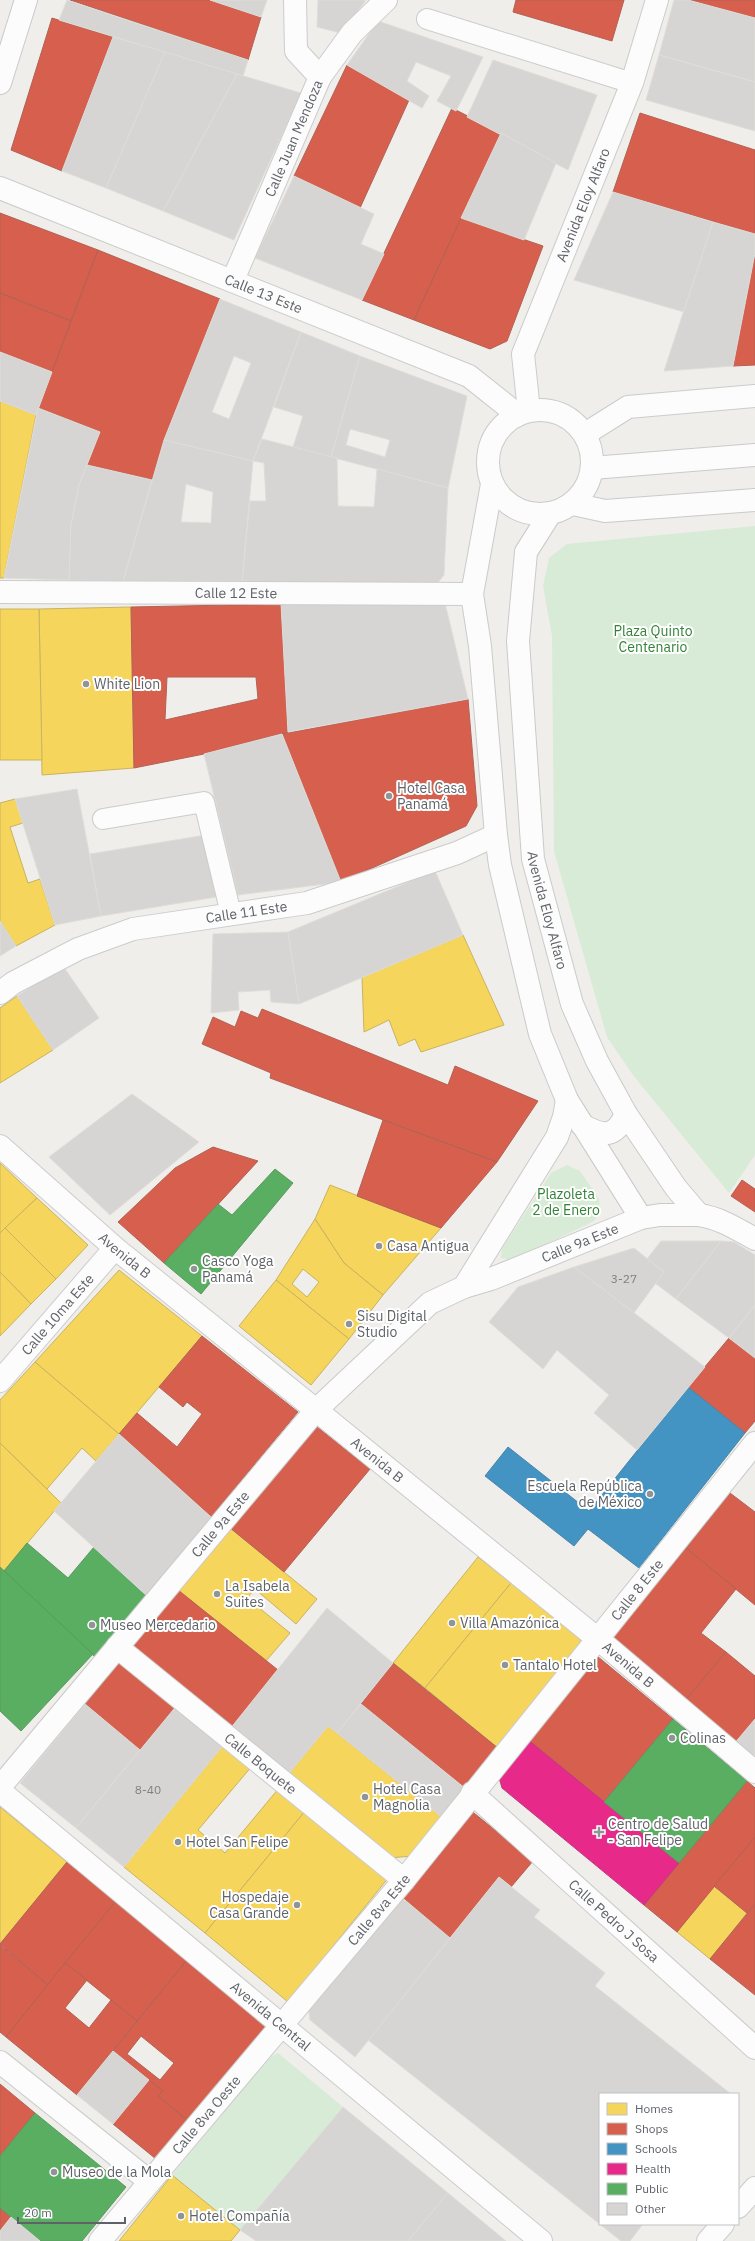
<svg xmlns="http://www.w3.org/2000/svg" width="755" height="2241" viewBox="0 0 755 2241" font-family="'IBM Plex Sans',sans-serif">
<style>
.green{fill:#d8ebd6}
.homes{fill:#f6d55c;stroke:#c9b360;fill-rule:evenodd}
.shops{fill:#d6604d;stroke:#b26155;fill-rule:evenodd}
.schools{fill:#4393c3;stroke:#4b85a8}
.health{fill:#e7298a;stroke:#be3a80}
.public{fill:#5aae61;stroke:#5c9863}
.building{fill:#d6d5d3;stroke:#deddd9;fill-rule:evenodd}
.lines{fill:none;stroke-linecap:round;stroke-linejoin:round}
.lane-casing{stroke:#cbcccc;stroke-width:22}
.street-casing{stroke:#cbcccc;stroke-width:24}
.secondary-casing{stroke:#cacacb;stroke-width:24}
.lane{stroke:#fdfcfc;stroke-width:20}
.street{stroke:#fdfcfc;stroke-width:22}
.secondary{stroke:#fdfcfc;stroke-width:22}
.poi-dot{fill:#919496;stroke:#fff;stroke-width:1.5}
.labels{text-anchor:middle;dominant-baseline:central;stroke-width:4;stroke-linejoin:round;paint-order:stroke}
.number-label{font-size:12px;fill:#7e8184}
.street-label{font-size:14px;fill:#5f6368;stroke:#fff}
.park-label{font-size:14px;fill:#348238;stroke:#fff}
.poi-label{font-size:14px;fill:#5f6368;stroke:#fff;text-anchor:start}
</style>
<rect width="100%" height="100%" fill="#efeeea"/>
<g class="green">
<path d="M755,526V1155L729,1193L633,1075L607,1037L554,851L552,636L543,586L549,558L567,544Z"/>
<path d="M567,1165L580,1171L599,1199L600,1210L594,1221L513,1260L501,1258L502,1249L551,1173Z"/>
<path d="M278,2053L343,2107L240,2230L172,2175L269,2058Z"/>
</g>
<g class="homes">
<path d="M0,401L36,415L4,578H0Z"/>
<path d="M131,607L134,768L42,775L39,609Z"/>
<path d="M0,609H39L42,760H0Z"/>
<path d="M15,799L23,823L10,827L28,883L40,879L55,925L16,946L0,921V803Z"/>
<path d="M463,935L504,1025L421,1052L415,1039L399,1046L389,1020L364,1032L362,977Z"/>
<path d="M17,996L53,1050L0,1083V1008Z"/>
<path d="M0,1163L37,1198L0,1233Z"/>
<path d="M330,1185L441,1228L383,1295L344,1263L315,1219Z"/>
<path d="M37,1198L88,1245L56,1279L5,1228Z"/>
<path d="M315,1219L344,1263L383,1295L349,1339L276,1280ZM303,1269L319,1282L307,1297L292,1284Z"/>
<path d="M5,1228L56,1279L31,1304L0,1272V1233Z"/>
<path d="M119,1270L202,1336L119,1434L35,1362Z"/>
<path d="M0,1272L31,1304L0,1336Z"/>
<path d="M276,1280L349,1339L311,1385L239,1326Z"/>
<path d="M35,1362L119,1434L96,1461L82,1448L47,1489L0,1443V1400Z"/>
<path d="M0,1443L61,1503L4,1571L0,1567Z"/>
<path d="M229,1527L317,1599L296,1624L255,1589L247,1598L290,1633L266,1661L178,1590Z"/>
<path d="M478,1557L511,1583L425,1688L393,1663Z"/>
<path d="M511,1583L584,1642L499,1749L425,1688Z"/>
<path d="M328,1726L443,1818L413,1856L389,1858L287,1776Z"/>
<path d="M225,1743L252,1766L198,1830L225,1853L279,1788L306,1810L205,1933L124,1867Z"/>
<path d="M0,1807L67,1862L0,1944Z"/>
<path d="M306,1810L389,1877L288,2002L205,1933Z"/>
<path d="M714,1886L747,1913L710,1959L677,1932Z"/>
<path d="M172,2175L240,2230L231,2241H119Z"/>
</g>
<g class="shops">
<path d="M70,0H210L261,17L248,60Z"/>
<path d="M516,0H624L612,41L513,12Z"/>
<path d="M688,0H755V18Z"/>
<path d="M52,18L113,37L62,171L11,150Z"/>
<path d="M347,65L409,100L360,208L294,176Z"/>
<path d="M452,108L501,133L414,320L362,300Z"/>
<path d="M640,113L755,150V234L613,192Z"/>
<path d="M0,213L98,250L71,321L0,293Z"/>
<path d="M461,218L543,246L507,341L490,349L414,320Z"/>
<path d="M98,250L220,299L164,440L152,480L87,465L100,432L38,408Z"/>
<path d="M755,253V365L733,366Z"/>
<path d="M0,293L71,321L52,372L0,352Z"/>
<path d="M281,604L288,732L204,754L134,768L131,607ZM167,677H256L258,699L165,720Z"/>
<path d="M468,699L477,806L466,826L341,882L282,734Z"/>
<path d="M262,1009L448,1085L455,1066L538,1101L497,1162L270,1078L271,1073L202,1044L213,1017L235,1027L241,1011L258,1018Z"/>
<path d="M383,1120L497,1162L441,1228L357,1196Z"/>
<path d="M213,1147L258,1161L164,1263L118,1222L175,1168Z"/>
<path d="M742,1180L755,1189V1212L731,1196Z"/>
<path d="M202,1336L298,1412L211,1517L119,1434L137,1413L177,1447L202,1414L187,1402L183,1407L159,1387Z"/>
<path d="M729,1338L755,1358V1421L745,1433L688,1387Z"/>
<path d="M312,1423L370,1469L284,1572L229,1527Z"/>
<path d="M730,1493L755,1512V1605L686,1548Z"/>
<path d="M686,1548L736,1589L701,1633L726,1652L684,1702L610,1640Z"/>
<path d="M178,1590L278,1670L230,1729L130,1648Z"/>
<path d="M726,1652L755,1676V1719L734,1744L684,1702Z"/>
<path d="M597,1656L673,1719L604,1802L527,1739Z"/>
<path d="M122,1659L178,1704L140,1750L85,1704Z"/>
<path d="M393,1663L499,1749L466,1789L361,1704Z"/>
<path d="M747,1781L755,1788V1837L677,1932L644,1905Z"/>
<path d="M469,1809L533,1861L511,1887L499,1877L450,1938L399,1895Z"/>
<path d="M755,1837V1904L747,1913L714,1886Z"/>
<path d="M67,1862L116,1901L48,1985L0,1944Z"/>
<path d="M116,1901L187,1960L137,2021L65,1963Z"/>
<path d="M755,1904V1995L710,1959Z"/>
<path d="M0,1945L48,1985L6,2037L0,2032Z"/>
<path d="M187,1960L267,2025L188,2121L158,2096L163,2091L113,2051ZM141,2036L174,2063L160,2080L127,2054Z"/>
<path d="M65,1963L87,1980L65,2008L89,2028L111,2000L137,2021L77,2095L6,2037Z"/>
<path d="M149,2080L163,2091L158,2096L188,2121L156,2159L113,2124Z"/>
<path d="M0,2084L35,2113L0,2156Z"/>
<path d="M0,2208L11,2217L0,2231Z"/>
</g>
<path class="schools" d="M688,1387L745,1433L639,1568L588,1529L574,1546L485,1476L508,1447L589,1511Z"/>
<path class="health" d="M527,1739L679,1863L644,1905L502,1788L498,1774Z"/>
<g class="public">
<path d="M275,1169L293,1183L201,1294L164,1263L218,1204L232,1215Z"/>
<path d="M27,1543L68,1578L94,1547L147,1596L95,1657L4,1571Z"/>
<path d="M0,1567L93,1654L21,1731L0,1711Z"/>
<path d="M673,1719L747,1781L679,1863L604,1802Z"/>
<path d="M35,2113L126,2187L82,2241H40L0,2208V2156Z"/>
</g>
<g class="building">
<path d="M67,0L248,60L243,76L59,20Z"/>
<path d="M210,0H267L261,17Z"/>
<path d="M318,0H366L341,33L317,27Z"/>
<path d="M674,0H688L755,18V82L659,55Z"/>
<path d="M378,21L483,57L456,111L437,101L451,76L416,62L407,81L429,96L422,108L347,65Z"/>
<path d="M113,37L165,52L106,188L62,171Z"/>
<path d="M165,52L237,74L163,211L106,188Z"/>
<path d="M659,55L755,82V131L646,100Z"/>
<path d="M493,60L597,95L568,170L467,117Z"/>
<path d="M237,74L301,93L234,240L163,211Z"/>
<path d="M501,133L556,163L524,240L461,218Z"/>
<path d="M294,176L374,214L361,244L384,254L362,300L255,258Z"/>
<path d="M613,192L713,222L684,312L574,280Z"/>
<path d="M713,222L755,234V253L733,366L664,371Z"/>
<path d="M220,299L301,332L253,461L164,440ZM234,356L251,363L229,419L212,412Z"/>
<path d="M301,332L360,356L331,457L293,447L303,416L274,407Z"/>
<path d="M0,352L52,372L36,415L0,401Z"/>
<path d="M360,356L467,396L448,488L331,457ZM350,429L390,440L385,457L346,445Z"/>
<path d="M38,408L100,432L79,485L71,525L69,580L4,578Z"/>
<path d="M262,439L337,458L338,506L374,507L377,469L448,488L444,575L436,585L242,581L250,501H266L264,463L253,461Z"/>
<path d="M164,440L253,461L242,581H123ZM186,484L213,492L211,523L181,522Z"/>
<path d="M87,465L152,480L123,581L69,580L71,525L79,485Z"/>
<path d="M445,603L468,699L288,732L281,604Z"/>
<path d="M282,734L341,882L238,895L204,754Z"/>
<path d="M77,789L101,916L55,925L15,799Z"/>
<path d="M206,835L216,897L101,916L90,854Z"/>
<path d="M435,871L463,935L299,1004L288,932Z"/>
<path d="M0,921L16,946L0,956Z"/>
<path d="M288,932L299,1004L271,1002L270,990L238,992L239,1010L211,1013L213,934Z"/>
<path d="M63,966L99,1018L53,1050L17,996Z"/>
<path d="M132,1094L199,1142L110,1215L49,1157Z"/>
<path d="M661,1241H721L676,1299L655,1283L664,1272L647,1259Z"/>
<path d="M721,1241L734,1242L755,1255V1305L729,1338L676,1299Z"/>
<path d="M634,1248L664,1272L633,1314L574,1267Z"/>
<path d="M574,1267L705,1367L637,1450L594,1413L609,1395L557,1350L543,1369L489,1322L518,1287Z"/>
<path d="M755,1305V1358L729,1338Z"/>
<path d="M119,1434L211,1517L147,1596L54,1511Z"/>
<path d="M327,1608L393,1663L337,1733L328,1726L287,1776L230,1729Z"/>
<path d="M85,1704L140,1750L76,1828L20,1783Z"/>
<path d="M178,1704L225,1743L124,1867L76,1828Z"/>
<path d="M361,1704L466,1789L443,1818L337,1733Z"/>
<path d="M755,1719V1761L734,1744Z"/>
<path d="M499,1877L540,1910L534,1917L605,1973L595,1986L731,2094H600V2224H643L630,2241H621L368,2040Z"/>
<path d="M399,1895L450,1938L355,2057L310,2020L308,2005Z"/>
<path d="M113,2051L149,2080L113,2124L77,2095Z"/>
<path d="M343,2107L448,2193L408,2241H256L240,2230Z"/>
<path d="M448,2193L506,2241H408Z"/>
<path d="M11,2217L40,2241H0V2231Z"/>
</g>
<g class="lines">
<g class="lane-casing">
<g id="lane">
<path d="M427,19L632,83"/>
<path d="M103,819L204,802L231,914"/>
</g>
</g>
<g class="street-casing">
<g id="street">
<path d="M295,0L296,51L320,77"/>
<path id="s1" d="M0,188L469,376L518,415"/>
<path id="s2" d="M233,280L320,77L352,33L386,0"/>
<path id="s3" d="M529,411L523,354L632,83L657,0"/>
<path d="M585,434L628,407L755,396"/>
<path id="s4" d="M0,592L472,594"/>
<path id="s5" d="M0,993L13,983L78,949L133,929L307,903L457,853L496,835"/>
<path id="s6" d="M0,1146L115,1248L316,1410"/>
<path d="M699,1215C720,1218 737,1229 755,1239"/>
<path id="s7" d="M0,1381L115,1248"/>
<path id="s8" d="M117,1647L404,1880"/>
<path id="s9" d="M0,1791L541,2241"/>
<path id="s10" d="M472,1793L755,2048"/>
<path d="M0,2062L149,2181"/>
<path d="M738,2207L755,2188"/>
<path id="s11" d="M100,2241L404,1880L755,1443"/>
<path d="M708,2241L723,2224"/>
</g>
</g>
<g class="secondary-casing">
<g id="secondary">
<path d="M0,83L26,0"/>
<circle cx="540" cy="462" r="52"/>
<path d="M592,468L755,455"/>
<path d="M492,484L472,594L480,646L496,835L500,865L540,1034L567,1100L641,1218"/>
<path d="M573,504L605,511L755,500"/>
<path id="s12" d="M550,514L526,552L518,641L533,859L572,1004L597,1061L626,1114L676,1188L699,1215"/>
<path d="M582,1125C604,1137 615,1138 626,1114"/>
<path d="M464,1287L557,1137L564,1117L567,1100"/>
<path id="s13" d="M316,1410L604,1644L755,1772"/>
<path id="s14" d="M0,1787L316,1410L430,1303L464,1287L491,1279L641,1218L660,1215H699"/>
</g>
</g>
<use href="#lane" class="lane"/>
<use href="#street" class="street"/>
<use href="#secondary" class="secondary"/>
</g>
<g class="poi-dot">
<circle cx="86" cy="684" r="4"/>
<circle cx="389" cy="796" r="4"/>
<circle cx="379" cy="1246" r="4"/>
<circle cx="194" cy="1269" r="4"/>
<circle cx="349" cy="1324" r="4"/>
<circle cx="650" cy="1494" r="4"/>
<circle cx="217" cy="1594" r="4"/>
<circle cx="452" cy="1623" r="4"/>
<circle cx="92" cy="1625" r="4"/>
<circle cx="505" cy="1665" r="4"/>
<circle cx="672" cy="1738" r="4"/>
<circle cx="365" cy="1797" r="4"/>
<path d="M597 1826h4v4h4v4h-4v4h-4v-4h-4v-4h4z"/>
<circle cx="178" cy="1842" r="4"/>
<circle cx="297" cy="1905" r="4"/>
<circle cx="54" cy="2172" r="4"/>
<circle cx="181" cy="2216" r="4"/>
</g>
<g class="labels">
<g class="number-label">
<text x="624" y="1278">3-27</text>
<text x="148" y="1789">8-40</text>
</g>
<g class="street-label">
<text stroke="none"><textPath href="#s2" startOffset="154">Calle Juan Mendoza</textPath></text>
<text stroke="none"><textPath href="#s3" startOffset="218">Avenida Eloy Alfaro</textPath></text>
<text stroke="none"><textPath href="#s1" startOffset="284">Calle 13 Este</textPath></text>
<text stroke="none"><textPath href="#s4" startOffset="236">Calle 12 Este</textPath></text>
<text stroke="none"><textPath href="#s12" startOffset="406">Avenida Eloy Alfaro</textPath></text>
<text stroke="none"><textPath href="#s5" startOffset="263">Calle 11 Este</textPath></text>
<text stroke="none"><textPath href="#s14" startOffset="810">Calle 9a Este</textPath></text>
<text stroke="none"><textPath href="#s6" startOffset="166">Avenida B</textPath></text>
<text stroke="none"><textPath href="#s7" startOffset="88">Calle 10ma Este</textPath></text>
<text stroke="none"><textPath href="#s13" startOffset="79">Avenida B</textPath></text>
<text stroke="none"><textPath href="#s14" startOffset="343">Calle 9a Este</textPath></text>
<text stroke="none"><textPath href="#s11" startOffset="844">Calle 8 Este</textPath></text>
<text stroke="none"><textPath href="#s13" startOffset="403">Avenida B</textPath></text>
<text stroke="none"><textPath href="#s8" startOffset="185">Calle Boquete</textPath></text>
<text stroke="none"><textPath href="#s11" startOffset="433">Calle 8va Este</textPath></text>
<text stroke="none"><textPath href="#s10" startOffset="191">Calle Pedro J Sosa</textPath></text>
<text stroke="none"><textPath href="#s9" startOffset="352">Avenida Central</textPath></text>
<text stroke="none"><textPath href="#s11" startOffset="165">Calle 8va Oeste</textPath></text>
</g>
<g class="park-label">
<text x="653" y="631">Plaza Quinto<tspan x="653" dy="16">Centenario</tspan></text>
<text x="566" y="1194">Plazoleta<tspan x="566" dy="16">2 de Enero</tspan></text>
</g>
<g class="poi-label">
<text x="94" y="684">White Lion</text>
<text x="397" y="788">Hotel Casa<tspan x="397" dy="16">Panamá</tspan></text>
<text x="387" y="1246">Casa Antigua</text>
<text x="202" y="1261">Casco Yoga<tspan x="202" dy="16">Panamá</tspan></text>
<text x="357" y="1316">Sisu Digital<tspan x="357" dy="16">Studio</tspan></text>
<text x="642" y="1486" text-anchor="end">Escuela República<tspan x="642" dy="16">de México</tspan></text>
<text x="225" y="1586">La Isabela<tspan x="225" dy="16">Suites</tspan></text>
<text x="460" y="1623">Villa Amazónica</text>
<text x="100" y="1625">Museo Mercedario</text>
<text x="513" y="1665">Tantalo Hotel</text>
<text x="680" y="1738">Colinas</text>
<text x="373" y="1789">Hotel Casa<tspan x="373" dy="16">Magnolia</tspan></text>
<text x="608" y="1824">Centro de Salud<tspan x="608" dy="16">- San Felipe</tspan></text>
<text x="186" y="1842">Hotel San Felipe</text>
<text x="289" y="1897" text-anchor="end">Hospedaje<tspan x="289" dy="16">Casa Grande</tspan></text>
<text x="62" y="2172">Museo de la Mola</text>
<text x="189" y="2216">Hotel Compañía</text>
</g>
</g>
<rect x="599" y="2093" width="140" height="132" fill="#ffffff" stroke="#bfc1c3"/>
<rect x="607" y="2103" width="20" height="12" fill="#f6d55c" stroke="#bfc1c3"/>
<text x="635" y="2113" font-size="12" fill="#5f6368">Homes</text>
<rect x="607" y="2123" width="20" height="12" fill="#d6604d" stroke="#bfc1c3"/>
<text x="635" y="2133" font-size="12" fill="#5f6368">Shops</text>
<rect x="607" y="2143" width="20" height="12" fill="#4393c3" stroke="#bfc1c3"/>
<text x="635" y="2153" font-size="12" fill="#5f6368">Schools</text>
<rect x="607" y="2163" width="20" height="12" fill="#e7298a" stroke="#bfc1c3"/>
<text x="635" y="2173" font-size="12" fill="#5f6368">Health</text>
<rect x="607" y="2183" width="20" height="12" fill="#5aae61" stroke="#bfc1c3"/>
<text x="635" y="2193" font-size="12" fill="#5f6368">Public</text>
<rect x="607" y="2203" width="20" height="12" fill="#d6d5d3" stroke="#bfc1c3"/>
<text x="635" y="2213" font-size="12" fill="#5f6368">Other</text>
<path d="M18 2217v6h107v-6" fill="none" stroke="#5f6368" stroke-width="2"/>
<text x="24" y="2217" font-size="12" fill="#5f6368" stroke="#ffffff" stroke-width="3" paint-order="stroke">20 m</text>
</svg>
